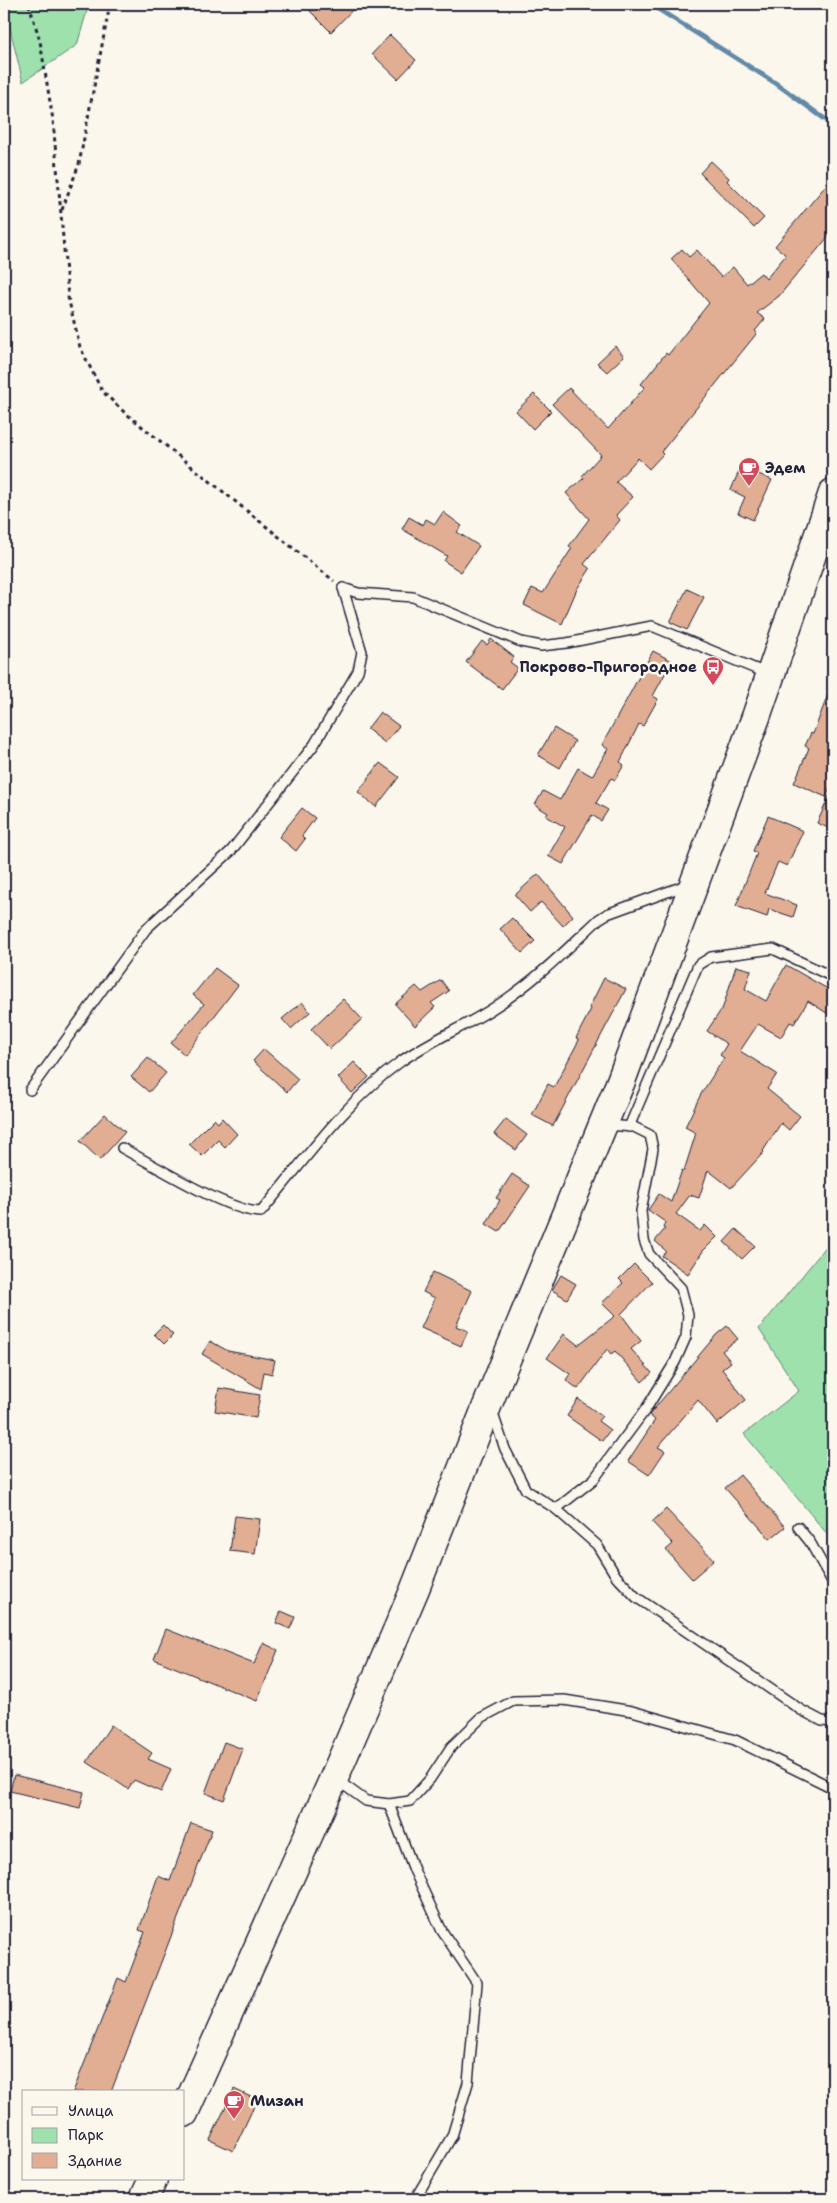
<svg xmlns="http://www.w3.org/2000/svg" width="837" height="2203" viewBox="0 0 837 2203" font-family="'Shantell Sans',sans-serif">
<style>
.green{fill:#9ee1ad;stroke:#608274}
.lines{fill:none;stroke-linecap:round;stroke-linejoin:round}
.stream{stroke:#6389a8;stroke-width:5}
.building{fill:#e1ae93;stroke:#22223b}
.service-casing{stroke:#22223b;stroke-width:12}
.primary-casing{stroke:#22223b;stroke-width:31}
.path{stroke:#22223b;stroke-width:3;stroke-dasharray:4 4;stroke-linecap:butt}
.service{stroke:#fbf7ec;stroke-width:9}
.primary{stroke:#fbf7ec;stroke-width:28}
.labels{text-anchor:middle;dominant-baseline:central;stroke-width:5;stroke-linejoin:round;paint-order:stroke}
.poi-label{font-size:15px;font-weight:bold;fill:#22223b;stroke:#fbf7ec;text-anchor:start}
</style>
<rect width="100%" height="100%" fill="#fbf7ec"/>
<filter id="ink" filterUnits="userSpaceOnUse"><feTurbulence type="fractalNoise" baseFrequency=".02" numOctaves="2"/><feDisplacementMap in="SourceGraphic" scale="10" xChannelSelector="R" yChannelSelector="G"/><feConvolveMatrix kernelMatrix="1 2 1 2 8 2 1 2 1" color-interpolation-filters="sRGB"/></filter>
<g filter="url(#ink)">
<g class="green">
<path d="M4,4H89L77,45L23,82Z"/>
<path d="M833,1238V1541L744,1434L799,1391L759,1329Z"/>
</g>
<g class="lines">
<path class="stream" d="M650,4L777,84L833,125"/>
</g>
<g class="building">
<path d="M317,4H358L331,32L310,11Z"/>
<path d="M390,35L416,60L398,79L372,54Z"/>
<path d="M711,161L729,178L727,181L764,218L754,228L700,173Z"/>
<path d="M833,177V231L779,296L757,313L765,319L755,331L757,333L661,452L663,454L649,469L638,458L616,482L633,497L616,515L620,520L584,564L590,569L577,589L562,624L524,605L532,588L543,593L572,548L569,546L589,519L566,493L584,478L582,476L601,455L552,404L569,388L608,429L645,387L641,384L666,353L668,355L709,303L671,259L682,249L689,257L697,250L721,277L733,267L747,284L761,273L766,279L786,255L775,246Z"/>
<path d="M615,346L624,356L607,372L597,363Z"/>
<path d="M534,394L551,411L533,429L516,411Z"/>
<path d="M741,466L772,480L753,520L738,513L745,497L731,490Z"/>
<path d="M443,512L462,526L457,532L479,546L461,572L444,561L447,556L402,529L409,517L423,525L426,519L435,524Z"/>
<path d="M687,589L704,597L687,630L670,622Z"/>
<path d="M491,639L514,657L510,662L518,668L502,689L466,662L482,641L487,645Z"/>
<path d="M653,651L672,661L653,696L658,699L643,726L639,724L620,762L624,765L615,780L611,778L596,803L608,810L601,821L592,815L563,864L548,856L565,827L546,816L548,813L535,805L543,791L560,800L578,768L592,776L608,749L602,745Z"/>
<path d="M832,684L833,782L826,797L794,783L809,748L805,746L811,733L813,734Z"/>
<path d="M380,712L399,726L385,743L367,729Z"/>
<path d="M554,728L575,741L560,768L538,755Z"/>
<path d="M380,763L399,777L376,807L358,792Z"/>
<path d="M833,788V830L817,823Z"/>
<path d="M302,808L315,818L302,836L305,839L296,851L279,837Z"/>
<path d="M768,816L803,831L787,866L778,862L765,893L797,905L793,917L769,909L767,917L736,906L757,853L753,851Z"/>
<path d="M538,874L573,916L563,926L541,902L530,912L515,895Z"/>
<path d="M512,918L535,941L522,953L500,929Z"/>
<path d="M786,965L833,992V1017L808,1001L794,1024L790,1022L781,1037L758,1024L740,1051L777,1074L767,1089L800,1116L789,1130L781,1123L763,1151L764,1152L731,1188L708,1170L699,1198L690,1195L676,1214L700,1231L705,1225L717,1237L703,1251L688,1274L662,1256L666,1251L655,1241L665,1229L663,1228L665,1222L648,1210L659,1194L671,1202L682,1170L684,1171L696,1133L685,1127L701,1094L724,1058L720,1055L727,1044L707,1031L723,1007L736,966L751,970L745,989L766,1001Z"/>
<path d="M215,968L238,985L185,1055L171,1043L204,1004L193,995Z"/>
<path d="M604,978L626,989L553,1126L532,1115L548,1084L554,1087L579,1040L576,1038L591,1009L589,1008Z"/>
<path d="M441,980L449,991L431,1003L435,1007L415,1026L395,1004L416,986L422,992Z"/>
<path d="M343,999L362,1019L330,1049L311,1029Z"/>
<path d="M302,1002L310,1012L291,1029L282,1019Z"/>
<path d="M264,1049L298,1079L287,1092L253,1061Z"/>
<path d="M148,1058L166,1073L149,1092L131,1077Z"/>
<path d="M354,1062L369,1077L352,1093L338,1078Z"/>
<path d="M105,1114L125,1132L100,1160L80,1141Z"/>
<path d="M222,1118L237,1134L225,1147L218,1140L202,1156L189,1144L214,1119L218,1123Z"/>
<path d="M506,1119L527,1135L516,1150L494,1134Z"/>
<path d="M512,1174L530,1186L499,1232L486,1224L500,1200L496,1198Z"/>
<path d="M736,1229L755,1246L742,1259L724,1242Z"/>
<path d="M634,1264L652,1282L621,1314L641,1341L631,1349L652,1373L642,1382L615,1351L611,1354L607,1349L578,1389L566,1380L570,1374L547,1358L564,1334L578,1345L615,1316L602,1303L623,1283L619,1279Z"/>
<path d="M433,1272L472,1291L456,1326L468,1331L461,1346L421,1328L435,1298L423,1292Z"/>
<path d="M561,1275L576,1284L567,1299L552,1290Z"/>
<path d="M163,1325L173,1335L164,1344L154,1334Z"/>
<path d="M727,1326L738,1339L722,1351L731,1362L722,1369L746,1400L717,1424L698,1400L658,1447L665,1451L649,1475L628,1461L655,1420L649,1415L716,1335Z"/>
<path d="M210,1341L228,1351L275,1360L272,1374L264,1372L261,1389L202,1354Z"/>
<path d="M219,1388L260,1395L256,1418L215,1411Z"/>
<path d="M578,1399L602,1416L598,1421L610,1430L602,1441L567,1416Z"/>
<path d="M740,1475L785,1527L770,1539L725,1488Z"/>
<path d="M666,1509L714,1560L692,1579L666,1550L673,1544L652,1522Z"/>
<path d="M235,1516L260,1519L255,1554L230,1551Z"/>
<path d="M281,1611L295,1617L290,1629L276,1623Z"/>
<path d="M166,1629L254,1664L263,1643L278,1650L257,1701L154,1659Z"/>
<path d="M111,1725L152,1753L148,1759L171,1769L161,1792L134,1780L128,1789L87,1762Z"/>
<path d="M224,1742L243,1749L224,1800L205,1793Z"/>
<path d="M14,1775L84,1792L80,1808L10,1791Z"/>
<path d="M191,1823L212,1830L111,2092H73L118,1978L126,1982L145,1932L139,1930L158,1876L170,1881Z"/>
<path d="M234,2089L257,2100L233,2151L210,2140Z"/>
</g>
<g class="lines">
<g class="service-casing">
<g id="service">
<path d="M343,588L358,593L413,597L521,642L541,646L567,643L652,626L768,674"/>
<path d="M30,1090L146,929L231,851L314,745L358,671L362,652L343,588"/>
<path d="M629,1127L698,965L711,957L773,949L833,977"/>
<path d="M122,1148C154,1165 229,1212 261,1212C304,1161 345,1102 400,1062C429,1041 465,1027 495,1007C534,982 565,951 599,919L607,914L689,884"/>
<path d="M492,1411L505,1449L526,1490L556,1509L597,1545L616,1576L636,1597L801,1710L822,1721L833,1722"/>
<path d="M556,1509L594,1479L646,1409L675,1362L686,1337L688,1315L681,1288L649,1254L644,1240L641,1211L653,1149L650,1135L634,1127L606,1125"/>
<path d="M798,1527L810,1542L833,1583"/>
<path d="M337,1780L366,1801L389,1804L410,1801L430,1779L451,1747L481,1718L513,1701L564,1700L632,1711L735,1740L833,1788"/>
<path d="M389,1804L414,1870L442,1931L477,1983L468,2083L452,2136L415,2199"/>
</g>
</g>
<g class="primary-casing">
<g id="primary">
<path d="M184,2113L334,1778L414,1591L489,1401L621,1081L756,717L833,493"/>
<path d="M144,2199L153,2179"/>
</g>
</g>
<g class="path">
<path d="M29,4L40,41L53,120L68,297L80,347L102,391L124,412L334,581"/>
<path d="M62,210L79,164L110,4"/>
</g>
<use href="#service" class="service"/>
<use href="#primary" class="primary"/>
</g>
</g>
<defs>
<g id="cafe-pin" transform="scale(1.125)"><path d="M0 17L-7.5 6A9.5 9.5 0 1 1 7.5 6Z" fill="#d1495b" stroke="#fbf7ec"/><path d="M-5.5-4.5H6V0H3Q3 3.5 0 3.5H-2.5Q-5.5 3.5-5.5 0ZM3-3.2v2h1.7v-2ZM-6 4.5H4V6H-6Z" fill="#fff"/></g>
<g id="bus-pin" transform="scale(1.125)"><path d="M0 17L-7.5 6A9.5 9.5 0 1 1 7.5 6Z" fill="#d1495b" stroke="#fbf7ec"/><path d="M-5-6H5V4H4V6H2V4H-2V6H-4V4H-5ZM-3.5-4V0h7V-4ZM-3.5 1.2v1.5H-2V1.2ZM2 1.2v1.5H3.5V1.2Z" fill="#fff"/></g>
</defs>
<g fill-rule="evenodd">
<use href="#cafe-pin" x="749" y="468"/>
<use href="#bus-pin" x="713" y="667"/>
<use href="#cafe-pin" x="234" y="2101"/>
</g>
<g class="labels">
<g class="poi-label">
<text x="765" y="468">Эдем</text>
<text x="697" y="667" text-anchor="end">Покрово-Пригородное</text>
<text x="250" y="2101">Мизан</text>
</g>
</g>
<rect width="837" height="2203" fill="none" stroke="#fbf7ec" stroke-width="20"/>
<rect x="10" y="10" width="817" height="2183" fill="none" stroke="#22223b" stroke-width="2" filter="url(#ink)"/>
<rect x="22" y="2090" width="162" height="90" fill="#fbf7ec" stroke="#a4a2a5"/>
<rect x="32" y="2107" width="25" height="8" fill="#fbf7ec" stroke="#a4a2a5"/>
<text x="68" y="2116" font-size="15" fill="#22223b">Улица</text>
<rect x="32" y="2128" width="25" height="15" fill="#9ee1ad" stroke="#a4a2a5"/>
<text x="68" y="2140" font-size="15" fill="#22223b">Парк</text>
<rect x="32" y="2153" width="25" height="15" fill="#e1ae93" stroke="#a4a2a5"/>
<text x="68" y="2166" font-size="15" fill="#22223b">Здание</text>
</svg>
